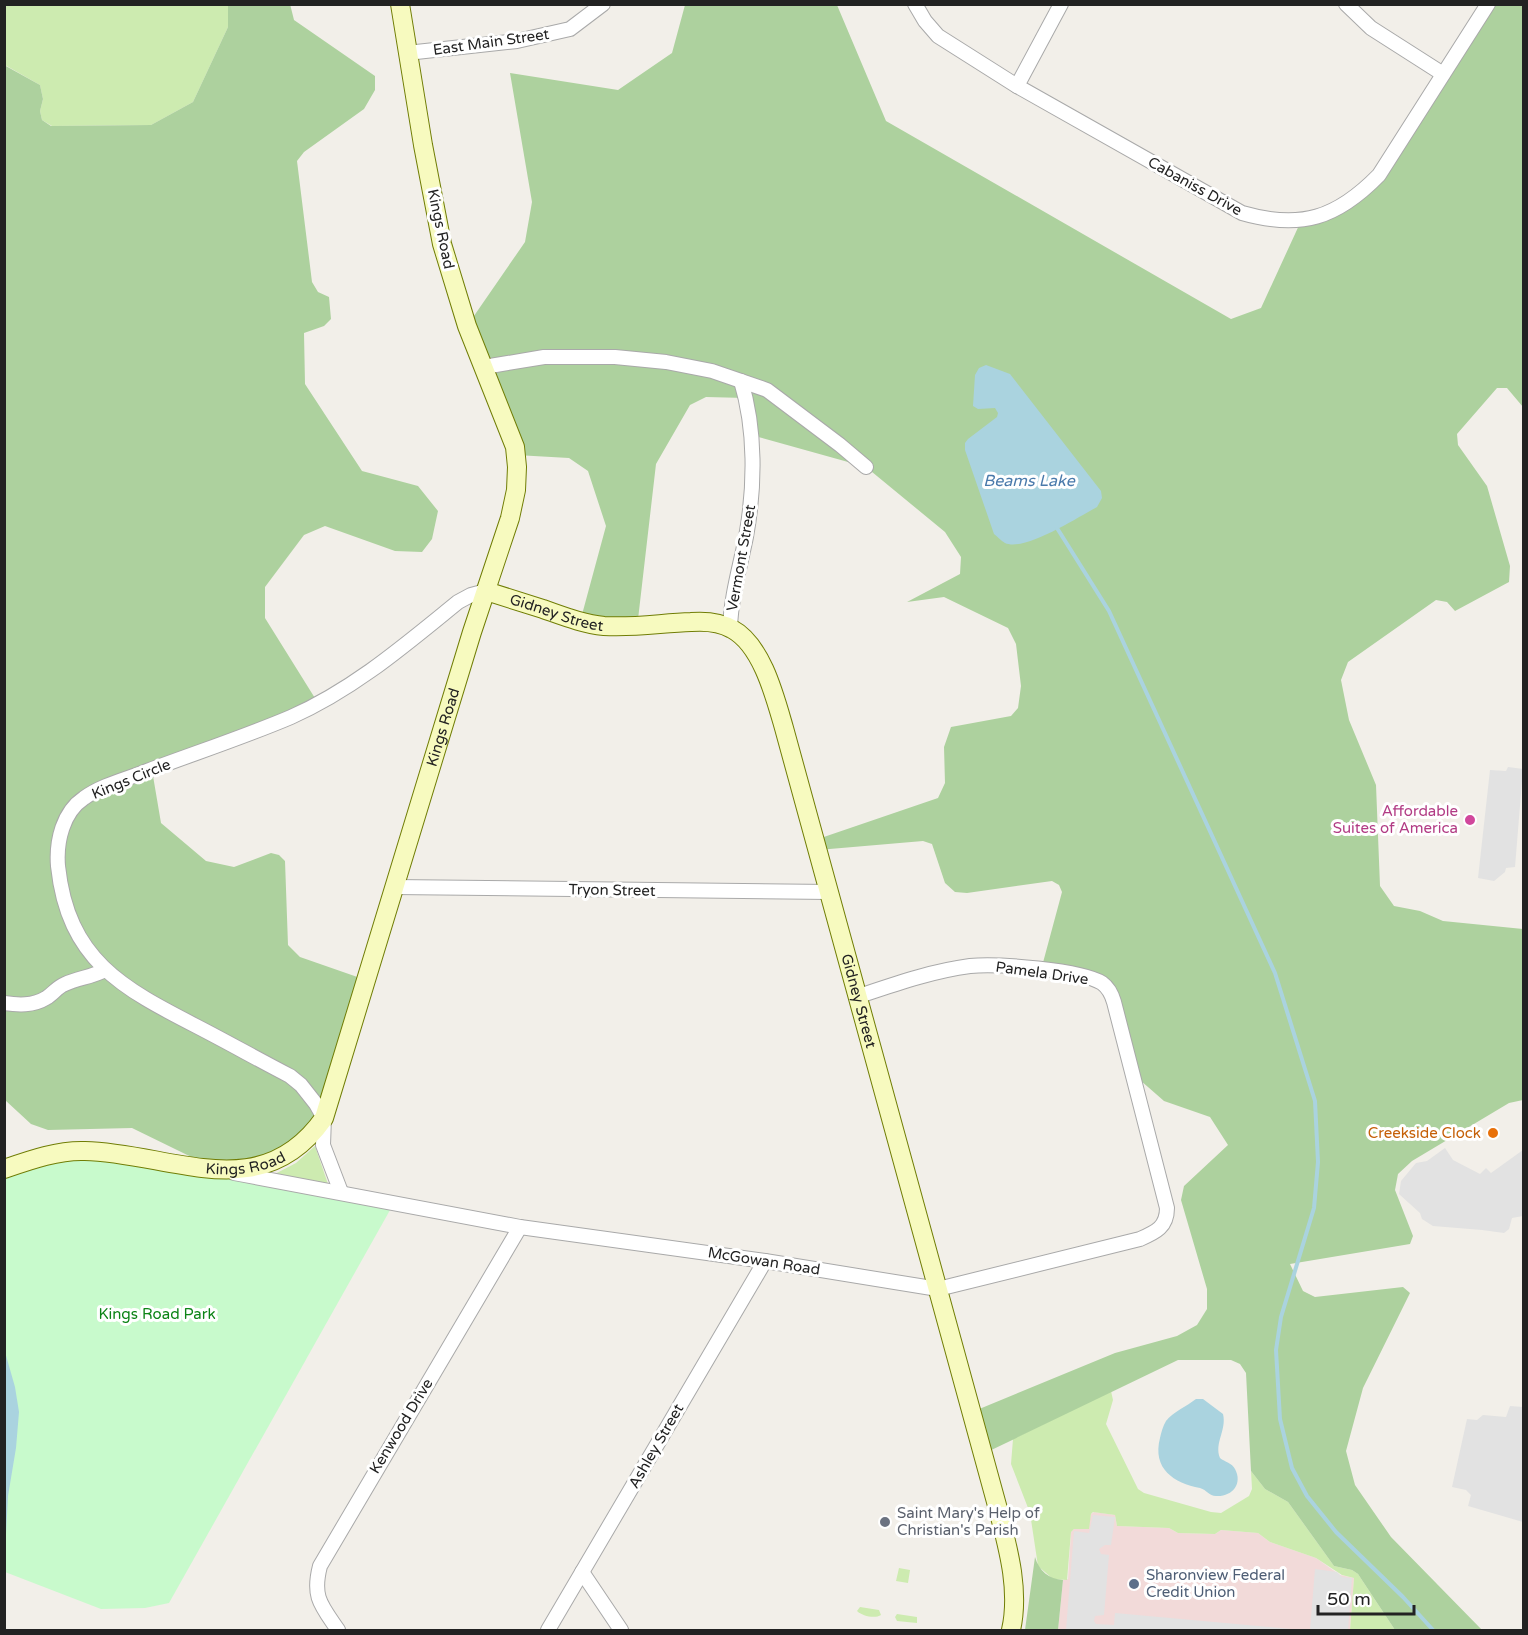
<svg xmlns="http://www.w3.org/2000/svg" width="1528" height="1635" viewBox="0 0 1528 1635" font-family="'Varela Round',sans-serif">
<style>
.commercial{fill:#f2dad9}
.grass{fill:#cdebb0}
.forest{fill:#add19e}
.park{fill:#c8facc}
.parking{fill:#e2e2e2}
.water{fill:#aad3df}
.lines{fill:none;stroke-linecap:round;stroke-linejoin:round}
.stream{stroke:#aad3df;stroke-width:4}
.street-casing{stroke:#a9a9a9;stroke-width:16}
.secondary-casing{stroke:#707d05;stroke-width:20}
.street{stroke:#fff;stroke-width:14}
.secondary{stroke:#f7fabf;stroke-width:18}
.hotel-dot{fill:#d1479c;stroke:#fff;stroke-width:2}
.food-dot{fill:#e8710a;stroke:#fff;stroke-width:2}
.worship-dot{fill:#6b7280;stroke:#fff;stroke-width:2}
.service-dot{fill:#5c6f8a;stroke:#fff;stroke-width:2}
.labels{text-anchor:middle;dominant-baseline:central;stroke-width:6;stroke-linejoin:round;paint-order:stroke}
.street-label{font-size:15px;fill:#222;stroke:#fff}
.hotel-label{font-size:15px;fill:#b23c85;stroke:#fff;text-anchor:end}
.food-label{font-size:15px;fill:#c56008;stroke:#fff;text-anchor:end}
.park-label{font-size:15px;fill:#0c8416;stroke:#fff}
.worship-label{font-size:15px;fill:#5b616d;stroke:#fff;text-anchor:start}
.service-label{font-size:15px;fill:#4e5e75;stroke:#fff;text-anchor:start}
.water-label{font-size:16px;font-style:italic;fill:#4a7aab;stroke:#fff}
</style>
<rect width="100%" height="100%" fill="#f2efe9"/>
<path class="commercial" d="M1094,1512L1115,1515L1117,1526L1169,1528L1178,1533L1215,1534L1221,1530L1258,1533L1270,1542L1316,1558L1340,1575L1354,1578L1350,1630H1058L1063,1580L1068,1579L1071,1532L1074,1529H1088L1091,1514Z"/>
<g class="grass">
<path d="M4,5H228V27L193,102L151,125L52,126L42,120L40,111L43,99L40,85L5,65Z"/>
<path d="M315,1146L328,1184L271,1176L296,1163Z"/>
<path d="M1111,1391L1113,1400L1106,1424L1138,1489L1144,1493L1211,1512L1221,1513L1249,1496L1252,1489L1251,1471L1265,1489L1288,1502L1334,1566L1352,1570L1358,1574L1395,1630H1350L1354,1578L1342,1575L1316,1558L1270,1542L1258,1533L1221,1530L1215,1534L1178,1533L1169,1528L1117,1526L1115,1515L1093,1512L1091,1514L1089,1529H1074L1071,1532L1067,1580L1053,1579L1038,1566L1030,1513L1011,1464L1013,1439Z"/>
<path d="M899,1568L910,1570L908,1583L896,1581Z"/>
<path d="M860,1607L879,1610L881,1615C875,1619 862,1616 857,1611Z"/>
<path d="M897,1614L917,1617V1623L897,1621L895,1617Z"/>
</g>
<g class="forest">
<path d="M290,4L294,20L375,76V90L364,109L304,152L297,161L312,282L318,292L329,297L331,319L324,326L304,333L305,384L362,471L418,486L438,511L432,539L422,552L395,551L325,526L304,535L265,587V618L318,703L152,770L161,823L206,861L234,867L271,853L279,855L285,861L288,945L300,957L366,980L307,1140L220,1171L132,1128L48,1130L31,1124L5,1100L4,65L40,85L43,99L40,111L42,120L51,126L151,125L193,102L228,27V5Z"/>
<path d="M685,5H837L886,121L1231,319L1261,308L1301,221L1364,191L1488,5H1523V407L1507,388H1497L1457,434L1458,445L1487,486L1510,566L1509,582L1455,611L1447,602L1436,600L1348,662L1341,680L1349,720L1376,785L1380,886L1394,906L1420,911L1443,921L1523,929V1100L1509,1103L1412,1161L1398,1174L1395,1190L1413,1236L1410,1244L1290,1264L1303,1291L1315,1297L1403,1287L1410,1293L1363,1388L1346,1451L1355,1485L1391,1537L1482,1630H1395L1358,1574L1352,1570L1334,1566L1288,1502L1265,1489L1251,1471L1246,1373L1240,1364L1231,1360H1178L983,1454L972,1412L1115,1353L1177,1336L1197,1325L1207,1309V1289L1181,1200L1184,1186L1228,1145L1210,1117L1164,1101L1132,1073L1105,985L1041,970L1062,892L1059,885L1052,881L967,893L955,892L945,883L932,844L923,841L818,850L815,840L938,798L945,783L944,747L951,727L1011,716L1018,708L1021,686L1016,644L1008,628L944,597L907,602L960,574L961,557L945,532L866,467L751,435L746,398L706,397L690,405L656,464L637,628L580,622L606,526L588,471L569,458L516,455L467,326L525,242L532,202L510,73L618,90L672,53Z"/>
<path d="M1035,1557C1039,1571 1049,1579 1063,1580L1058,1630H1025Z"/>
</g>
<path class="park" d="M82,1151L394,1203L169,1603L145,1608L101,1609L5,1572L4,1169Z"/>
<g class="parking">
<path d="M1508,767L1523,769L1515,867L1506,868L1505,872L1494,881L1478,878L1490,770L1506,771Z"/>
<path d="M1445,1148L1453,1160L1480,1174L1486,1168L1491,1173L1523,1150V1216L1512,1218L1509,1229L1504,1233L1482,1230L1433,1226L1422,1219L1420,1213L1399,1194L1401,1181L1416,1163L1427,1161Z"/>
<path d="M1510,1406L1523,1407V1522L1468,1506L1471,1495L1466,1490L1452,1487L1467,1419L1477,1420L1483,1415L1506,1417Z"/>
<path d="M1093,1515L1115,1517L1111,1545H1105L1099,1549L1101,1554L1109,1555L1104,1615L1095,1616L1094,1621L1096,1624L1114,1625L1115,1613L1302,1630H1066L1074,1531L1089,1533Z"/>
<path d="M1315,1569L1337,1572L1342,1577L1352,1578L1348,1630H1310Z"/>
</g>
<g class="water">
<path d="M986,365L1010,374L1101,491L1102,498L1097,507C1078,517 1025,552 1005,543C1001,541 997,536 994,534L965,450V443L968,439L997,417L998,413L995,408L978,409L973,406L975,375L979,368Z"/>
<path d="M5,1352L15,1387L19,1412L16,1448L8,1496L5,1553Z"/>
<path d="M1196,1399H1203L1223,1414C1227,1430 1214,1443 1220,1458C1225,1462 1232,1463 1235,1469C1243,1484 1232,1497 1216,1496C1209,1496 1207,1490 1200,1488C1174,1483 1152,1469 1160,1438C1161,1433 1163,1426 1166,1421C1173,1412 1187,1406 1196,1399Z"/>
</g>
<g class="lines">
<path class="stream" d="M1057,528L1109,611L1275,973L1315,1101L1318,1162L1314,1208L1281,1317L1276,1350L1280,1419L1292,1468L1307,1496L1336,1532L1403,1597L1433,1630"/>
<g class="street-casing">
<g id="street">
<path d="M915,4L925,21L938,36L1017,86L1242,213C1301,230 1337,218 1379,175L1488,4"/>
<path d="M1346,4L1371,28L1443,74"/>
<path d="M407,53L517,41L570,29L603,4"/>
<path d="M1017,86L1061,4"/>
<path d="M484,367L544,357H615L666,362L712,371L767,390L840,445L866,467"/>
<path d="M730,628C731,597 740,567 746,537C755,487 756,430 741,381"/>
<path d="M394,887L830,892"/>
<path d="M4,1003C18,1005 33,1006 46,998C53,994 57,987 65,984C78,978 92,977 105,970"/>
<path d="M234,1173L520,1227L765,1261L938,1289L1140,1239C1156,1232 1167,1227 1167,1208L1114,1002C1112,995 1109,988 1102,983C1081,970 996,963 970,966C932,971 895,984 859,996"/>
<path d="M341,1192L323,1145L324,1118L316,1104L301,1085L290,1076C259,1060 229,1043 198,1027C122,988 68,960 58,866C56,841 63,812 84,798C102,785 127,779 147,771C195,753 244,737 291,717C354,689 405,645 458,602L471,595L486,591"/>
<path d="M582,1572L621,1630"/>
<path d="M338,1630C321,1605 312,1597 320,1566L520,1227"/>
<path d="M548,1630L765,1261"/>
</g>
</g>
<g class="secondary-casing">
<g id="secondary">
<path id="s1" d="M486,591C505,597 524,603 543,609C563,616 583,624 604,626C634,628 662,623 691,622C704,621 720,622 732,629C762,645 775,697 784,728L998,1509C1008,1548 1020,1590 1011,1630"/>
<path id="s2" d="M4,1169C30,1160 58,1150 85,1151C172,1153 261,1208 324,1118L472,632L510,518L516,490L517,467L515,447L467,326L442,244L423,145L400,4"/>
</g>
</g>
<use href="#street" class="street"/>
<use href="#secondary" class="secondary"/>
</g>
<circle class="hotel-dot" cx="1470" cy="820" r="6"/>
<circle class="food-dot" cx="1493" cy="1133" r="6"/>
<circle class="worship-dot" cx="885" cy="1522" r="6"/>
<circle class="service-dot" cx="1134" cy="1584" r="6"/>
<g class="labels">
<g class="street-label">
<text transform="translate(491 42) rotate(-8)">East Main Street</text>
<text transform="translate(1195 186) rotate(29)">Cabaniss Drive</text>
<text transform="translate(441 229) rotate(78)">Kings Road</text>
<text transform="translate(741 558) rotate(-80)">Vermont Street</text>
<text stroke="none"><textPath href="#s1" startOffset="74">Gidney Street</textPath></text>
<text stroke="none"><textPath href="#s2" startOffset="750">Kings Road</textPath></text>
<text transform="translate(131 779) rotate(-22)">Kings Circle</text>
<text transform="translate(612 890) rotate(1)">Tryon Street</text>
<text transform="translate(1042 973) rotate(8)">Pamela Drive</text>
<text stroke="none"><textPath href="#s1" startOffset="650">Gidney Street</textPath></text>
<text stroke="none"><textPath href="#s2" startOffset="246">Kings Road</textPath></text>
<text transform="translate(764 1261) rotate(9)">McGowan Road</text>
<text transform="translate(401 1426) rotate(-59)">Kenwood Drive</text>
<text transform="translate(656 1446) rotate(-60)">Ashley Street</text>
</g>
<g class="hotel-label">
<text x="1458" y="811">Affordable<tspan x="1458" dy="17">Suites of America</tspan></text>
</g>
<g class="food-label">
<text x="1481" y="1133">Creekside Clock</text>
</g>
<g class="park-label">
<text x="157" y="1314">Kings Road Park</text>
</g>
<g class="worship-label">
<text x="897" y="1513">Saint Mary's Help of<tspan x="897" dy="17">Christian's Parish</tspan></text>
</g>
<g class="service-label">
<text x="1146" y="1575">Sharonview Federal<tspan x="1146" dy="17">Credit Union</tspan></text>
</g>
<g class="water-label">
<text x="1029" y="481">Beams Lake</text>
</g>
</g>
<rect width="1528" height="1635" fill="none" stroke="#222222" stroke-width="12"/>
<path d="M1318 1605v9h96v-9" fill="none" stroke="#222222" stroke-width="3"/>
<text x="1327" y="1605" font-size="18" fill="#222222" stroke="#ffffff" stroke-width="4.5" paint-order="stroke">50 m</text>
</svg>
